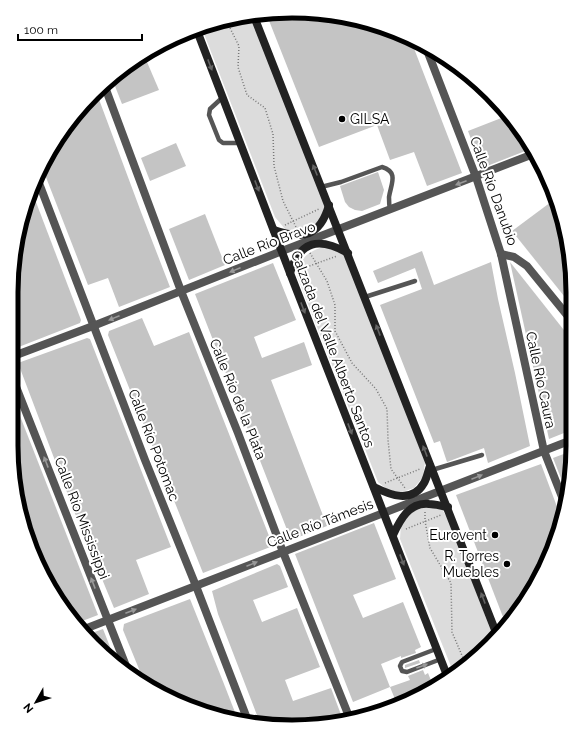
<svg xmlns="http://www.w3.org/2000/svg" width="584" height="738" viewBox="0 0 584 738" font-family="Raleway,sans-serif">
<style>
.green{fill:#dcdcdc}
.building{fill:#c4c4c4}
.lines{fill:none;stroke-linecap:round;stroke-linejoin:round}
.path{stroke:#777;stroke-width:1.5;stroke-dasharray:1 2;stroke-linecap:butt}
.service{stroke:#555;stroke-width:4.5}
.minor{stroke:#555;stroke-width:8}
.tertiary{stroke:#555;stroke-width:8}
.secondary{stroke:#222;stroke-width:8}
.oneway{fill:#646464}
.oneway2{fill:#999}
.poi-dot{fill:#000;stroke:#fff;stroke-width:1.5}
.labels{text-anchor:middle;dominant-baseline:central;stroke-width:4;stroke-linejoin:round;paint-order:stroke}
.poi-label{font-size:14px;fill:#000;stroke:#fff;text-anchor:end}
.street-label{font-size:14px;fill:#000;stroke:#fff}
.rim{fill:none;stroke:#000;stroke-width:5}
</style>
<rect width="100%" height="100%" fill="#fff"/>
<g class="green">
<path d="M251,14L325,205L322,218L311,230L299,234L285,229L275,217L201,26Z"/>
<path d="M323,247L335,249L346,256L425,462L423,477L414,488L402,492L389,491L378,482L297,276C301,258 305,253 323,247Z"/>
<path d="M429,505L442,509L450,523L494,639L477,657L454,674L400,539L401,523L411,510Z"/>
</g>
<g class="building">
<path d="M311,12L365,21L410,38L462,173L427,186L414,152L390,160L377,125L319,147L266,13Z"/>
<path d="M144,55L159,90L122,104L113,81Z"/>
<path d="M97,94L141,212L170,287L119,307L108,278L88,285L42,167L49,151L81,107Z"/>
<path d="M509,115L533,148L482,168L468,131Z"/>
<path d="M176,143L186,166L150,181L141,158Z"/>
<path d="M378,172L384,190L380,204L362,211L355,210L349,207L345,202L340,186Z"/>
<path d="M31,189L81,320L80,323L11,350L12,274L26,201Z"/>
<path d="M555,199L563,219L572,273V306L512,231Z"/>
<path d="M205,214L225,265L189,280L169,229Z"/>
<path d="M422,251L434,285L491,262L498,299L515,373L530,446L488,463L484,448L447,462L440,441L434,443L380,305L422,289L415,268L378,283L373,271Z"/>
<path d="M510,262L571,339L569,431L549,439Z"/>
<path d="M273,263L296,320L254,337L262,358L304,342L312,365L271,380L327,526L291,540L195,294Z"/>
<path d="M142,318L154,346L189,332L273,546L203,573L108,335L109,331Z"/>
<path d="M87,338L90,339L171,547L136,560L149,594L114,608L76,516L18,363Z"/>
<path d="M11,393L98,615L77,623L49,586L21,519L11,446Z"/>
<path d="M569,452L568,496L553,458Z"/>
<path d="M541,464L562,520L552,553L526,602L518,611L503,617L456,495Z"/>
<path d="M374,523L396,579L353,595L363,618L403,602L421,647L415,650L416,653L401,658V656L381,664L390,687L353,702L295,554Z"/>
<path d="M277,564L280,566L288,587L253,600L262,622L297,608L320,667L285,680L293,701L331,688L343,720L292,727L260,723L218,614L212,591Z"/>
<path d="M190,599L224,684L238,720L219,717L151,689L146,685L139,669L123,630L124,624Z"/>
<path d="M103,629L116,662L93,645L86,635Z"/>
<path d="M419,660L420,663L405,668V665Z"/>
<path d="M423,670L425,675L428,673L434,688L397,704L390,687L410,680L408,676Z"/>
</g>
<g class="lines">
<g class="path">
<path d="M226,20L239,46L238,67L247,95L265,108L273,134L274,166L283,201L296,227"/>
<path d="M285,225L319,209"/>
<path d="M310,253L327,281L335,305V331L352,363L376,389L387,409L388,440L391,469L405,488"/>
<path d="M301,269L337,256"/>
<path d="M385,483L420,469"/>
<path d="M425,512V521L430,548L451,583L452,632L466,665"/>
<path d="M406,529L441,515"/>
</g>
<g class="service">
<path d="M223,97L210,109L209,115L219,140L223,143H240"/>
<path d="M321,187L341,182L382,167C399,172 391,184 389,197C389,201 389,205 390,210"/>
<path d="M365,297L415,281"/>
<path d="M432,470L482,455"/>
<path d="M436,649L402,662L400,666L402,671L407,672L441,659"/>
</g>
<g class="minor">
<path d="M425,45L476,177L501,254L544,451L566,507"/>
<path d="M105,87L181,291L238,433L283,552L350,719"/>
<path d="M37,178L145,460L196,586L248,721"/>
<path d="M501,254L514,257L527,266L571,320"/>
<path d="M82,630L569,441"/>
</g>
<g class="tertiary">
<path d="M11,357L93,326L282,251L536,153"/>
<path d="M11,374L128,671"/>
</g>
<g class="secondary">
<path d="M253,14L497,635"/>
<path d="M196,28L290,273L448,678"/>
<path d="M274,230C302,240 320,237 329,205"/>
<path d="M290,273C300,240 319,237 348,253"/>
<path d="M374,487C390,495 412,504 424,483C427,478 428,471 430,466"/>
<path d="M393,535C400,520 409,502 429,504C435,504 441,506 448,507"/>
</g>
</g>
<defs><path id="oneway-solid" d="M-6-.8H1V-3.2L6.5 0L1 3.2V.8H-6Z"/></defs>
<g class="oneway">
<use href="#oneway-solid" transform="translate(210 65) rotate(69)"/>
<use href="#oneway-solid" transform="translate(315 170) rotate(-112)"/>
<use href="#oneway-solid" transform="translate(257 186) rotate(69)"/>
<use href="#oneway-solid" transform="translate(303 308) rotate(69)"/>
<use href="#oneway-solid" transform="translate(378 330) rotate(-111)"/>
<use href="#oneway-solid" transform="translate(350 429) rotate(69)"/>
<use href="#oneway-solid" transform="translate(425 451) rotate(-111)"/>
<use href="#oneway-solid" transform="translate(402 560) rotate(69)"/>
<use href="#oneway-solid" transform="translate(483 598) rotate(-111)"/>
</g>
<g class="oneway2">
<use href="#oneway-solid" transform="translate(461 183) rotate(159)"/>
<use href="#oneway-solid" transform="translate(235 270) rotate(158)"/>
<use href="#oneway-solid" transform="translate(114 318) rotate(158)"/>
<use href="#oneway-solid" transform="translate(46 462) rotate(-111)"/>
<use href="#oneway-solid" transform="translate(477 477) rotate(-22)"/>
<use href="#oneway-solid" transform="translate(252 564) rotate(-22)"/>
<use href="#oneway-solid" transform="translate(93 583) rotate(-111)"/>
<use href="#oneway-solid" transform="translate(131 611) rotate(-21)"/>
<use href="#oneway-solid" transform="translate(422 666) rotate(-20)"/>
</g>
<g class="poi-dot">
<circle cx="342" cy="119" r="4"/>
<circle cx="495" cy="535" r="4"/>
<circle cx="507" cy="564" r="4"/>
</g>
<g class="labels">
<g class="poi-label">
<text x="350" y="119" text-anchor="start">GILSA</text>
<text x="487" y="535">Eurovent</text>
<text x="499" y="556">R. Torres<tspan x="499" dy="16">Muebles</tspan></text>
</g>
<g class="street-label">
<text transform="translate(494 191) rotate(70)">Calle Río Danubio</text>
<text transform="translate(269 243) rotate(-21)">Calle Río Bravo</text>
<text transform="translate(333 349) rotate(69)">Calzada del Valle Alberto Santos</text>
<text transform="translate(541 380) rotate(78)">Calle Río Caura</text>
<text transform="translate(238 399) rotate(68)">Calle Río de la Plata</text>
<text transform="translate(154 445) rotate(69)">Calle Río Potomac</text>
<text transform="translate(82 518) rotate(69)">Calle Río Mississippi</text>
<text transform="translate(320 523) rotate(-21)">Calle Río Támesis</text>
</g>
</g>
<path d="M0 0H584V738H0ZM292 18H292A274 274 0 0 1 566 292V446A274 274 0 0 1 292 720H292A274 274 0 0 1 18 446V292A274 274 0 0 1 292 18Z" fill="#fff" fill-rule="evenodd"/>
<path class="rim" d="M292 18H292A274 274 0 0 1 566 292V446A274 274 0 0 1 292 720H292A274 274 0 0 1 18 446V292A274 274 0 0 1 292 18Z"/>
<g transform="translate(36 702) rotate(231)" stroke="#ffffff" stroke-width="3" paint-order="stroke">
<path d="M0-3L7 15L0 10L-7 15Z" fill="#000000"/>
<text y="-6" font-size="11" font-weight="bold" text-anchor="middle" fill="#000000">N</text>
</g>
<path d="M18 34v6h124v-6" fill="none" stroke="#000000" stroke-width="2"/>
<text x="24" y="34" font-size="12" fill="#000000" stroke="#ffffff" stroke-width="3" paint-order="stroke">100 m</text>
</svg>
